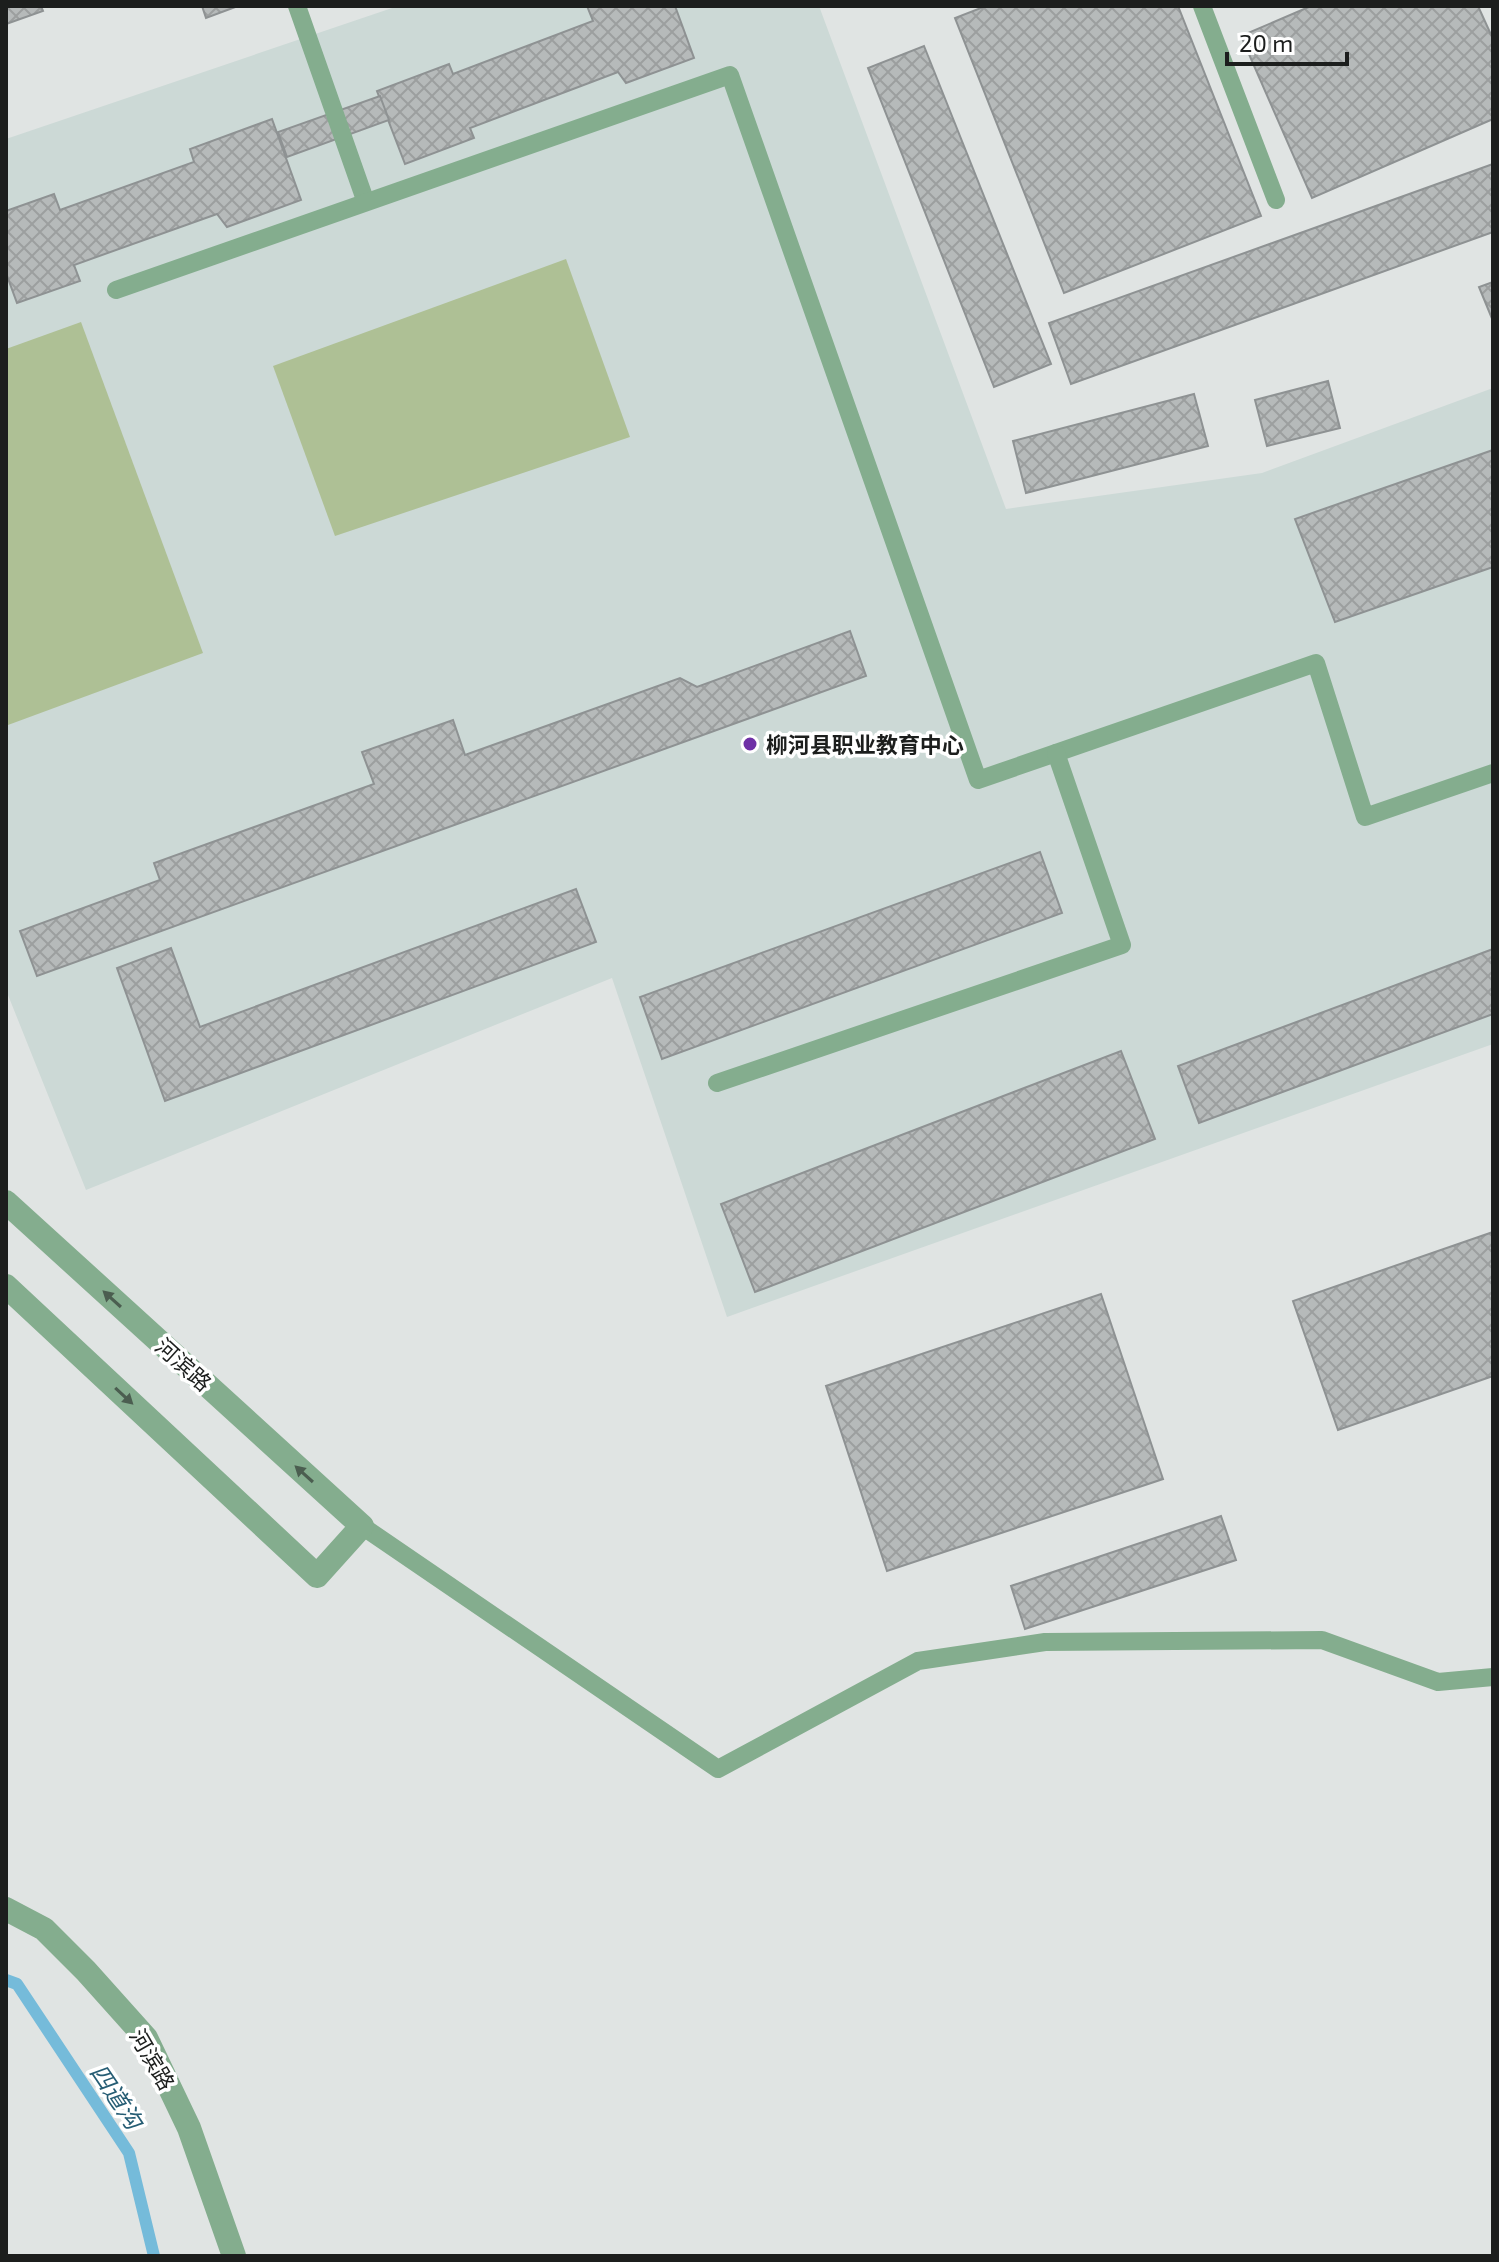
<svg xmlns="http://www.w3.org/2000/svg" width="1499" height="2262" viewBox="0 0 1499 2262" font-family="'Exo 2','Noto Sans SC',sans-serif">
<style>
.built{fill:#ccd9d6}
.pitch{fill:#aec095}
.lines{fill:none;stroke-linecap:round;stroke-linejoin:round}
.stream{stroke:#75bbda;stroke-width:12}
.building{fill:url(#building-cross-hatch);stroke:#8e9293;stroke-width:2}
.service{stroke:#84ad8e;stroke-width:18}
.tertiary{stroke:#84ad8e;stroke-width:24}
.oneway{fill:#4b5e50}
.poi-dot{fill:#6e30a6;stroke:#fff;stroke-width:3}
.labels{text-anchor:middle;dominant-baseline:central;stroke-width:7;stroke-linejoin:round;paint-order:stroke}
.poi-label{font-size:22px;font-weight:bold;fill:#1c1e1d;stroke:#fff;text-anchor:start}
.street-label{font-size:22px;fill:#1c1e1d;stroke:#fff}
.water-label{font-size:24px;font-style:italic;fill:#265d74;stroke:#fff}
</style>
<defs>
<pattern id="building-cross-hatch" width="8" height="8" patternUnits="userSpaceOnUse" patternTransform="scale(2)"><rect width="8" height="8" fill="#b6baba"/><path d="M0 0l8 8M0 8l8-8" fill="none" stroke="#9c9f9f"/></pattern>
</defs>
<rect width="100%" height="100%" fill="#e0e4e3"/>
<path class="built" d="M398,6H819L1006,509L1262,473L1493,388V1044L727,1317L612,978L86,1190L6,990V139Z"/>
<g class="pitch">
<path d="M566,259L630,437L335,536L273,366Z"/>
<path d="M81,322L203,653L8,725L6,719V349Z"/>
</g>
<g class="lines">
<path class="stream" d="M6,1980L17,1984L129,2153L154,2256"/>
</g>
<g class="building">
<path d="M6,6H41L43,11L6,24Z"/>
<path d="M202,6H238L206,18Z"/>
<path d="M587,6H675L694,58L626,83L618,72L470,128L474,138L405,164L377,91L449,64L453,74L593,21Z"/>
<path d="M986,6H1178L1261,216L1064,293L955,18Z"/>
<path d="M1311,6H1478L1493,39V119L1312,198L1241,36Z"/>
<path d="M924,46L1051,364L994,387L868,68Z"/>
<path d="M380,96L389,120L287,157L278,132Z"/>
<path d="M272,119L301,200L227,227L217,214L74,265L80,281L17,303L6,273V211L54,194L60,210L194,162L190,149Z"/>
<path d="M1493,164V232L1071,384L1049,323Z"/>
<path d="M1493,282V321L1479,287Z"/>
<path d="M1328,381L1340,428L1267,446L1255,400Z"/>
<path d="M1194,394L1208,446L1026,493L1013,441Z"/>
<path d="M1493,450V567L1335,622L1295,519Z"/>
<path d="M850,631L866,676L37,976L20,931L160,880L154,863L374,784L362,752L453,720L465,755L680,678L697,687Z"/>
<path d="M1040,852L1062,913L662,1059L640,997Z"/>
<path d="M576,889L596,942L165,1101L117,968L171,948L200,1027Z"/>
<path d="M1493,949V1014L1199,1123L1178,1066Z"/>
<path d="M1121,1051L1155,1139L755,1292L721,1204Z"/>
<path d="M1493,1232V1376L1338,1430L1293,1301Z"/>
<path d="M1101,1294L1163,1479L887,1571L826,1386Z"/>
<path d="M1221,1516L1236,1560L1025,1629L1011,1586Z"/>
</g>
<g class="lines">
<g class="service">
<path d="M297,6L363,194"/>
<path d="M1202,6L1276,200"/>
<path d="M116,290L730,75L978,780L1316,663L1365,817L1493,773"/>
<path d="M717,1083L1122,945L1056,753"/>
<path d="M362,1526L718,1769L918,1661L1045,1642L1322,1640L1438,1682L1493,1677"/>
</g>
<g class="tertiary">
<path d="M6,1202L362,1526L317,1576L6,1286"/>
<path d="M6,1909L44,1929L86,1971L146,2038L189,2128L234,2256"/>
</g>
</g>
<defs><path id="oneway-solid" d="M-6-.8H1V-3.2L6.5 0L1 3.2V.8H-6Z" transform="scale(2)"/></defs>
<g class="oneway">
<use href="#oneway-solid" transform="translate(112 1299) rotate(-138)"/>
<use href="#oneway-solid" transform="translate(124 1396) rotate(43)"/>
<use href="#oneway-solid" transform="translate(304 1474) rotate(-138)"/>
</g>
<circle class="poi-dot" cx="750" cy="744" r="8"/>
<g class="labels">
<g class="poi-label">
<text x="766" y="744">柳河县职业教育中心</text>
</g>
<g class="street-label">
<text transform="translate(184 1364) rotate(42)">河滨路</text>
<text transform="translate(153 2059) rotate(60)">河滨路</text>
</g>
<g class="water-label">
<text transform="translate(117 2096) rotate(56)">四道沟</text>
</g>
</g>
<rect width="1499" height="2262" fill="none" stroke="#1c1e1d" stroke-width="16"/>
<path d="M1227 52v12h120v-12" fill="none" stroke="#1c1e1d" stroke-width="4"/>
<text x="1239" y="52" font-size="24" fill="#1c1e1d" stroke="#ffffff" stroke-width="6" paint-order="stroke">20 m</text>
</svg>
